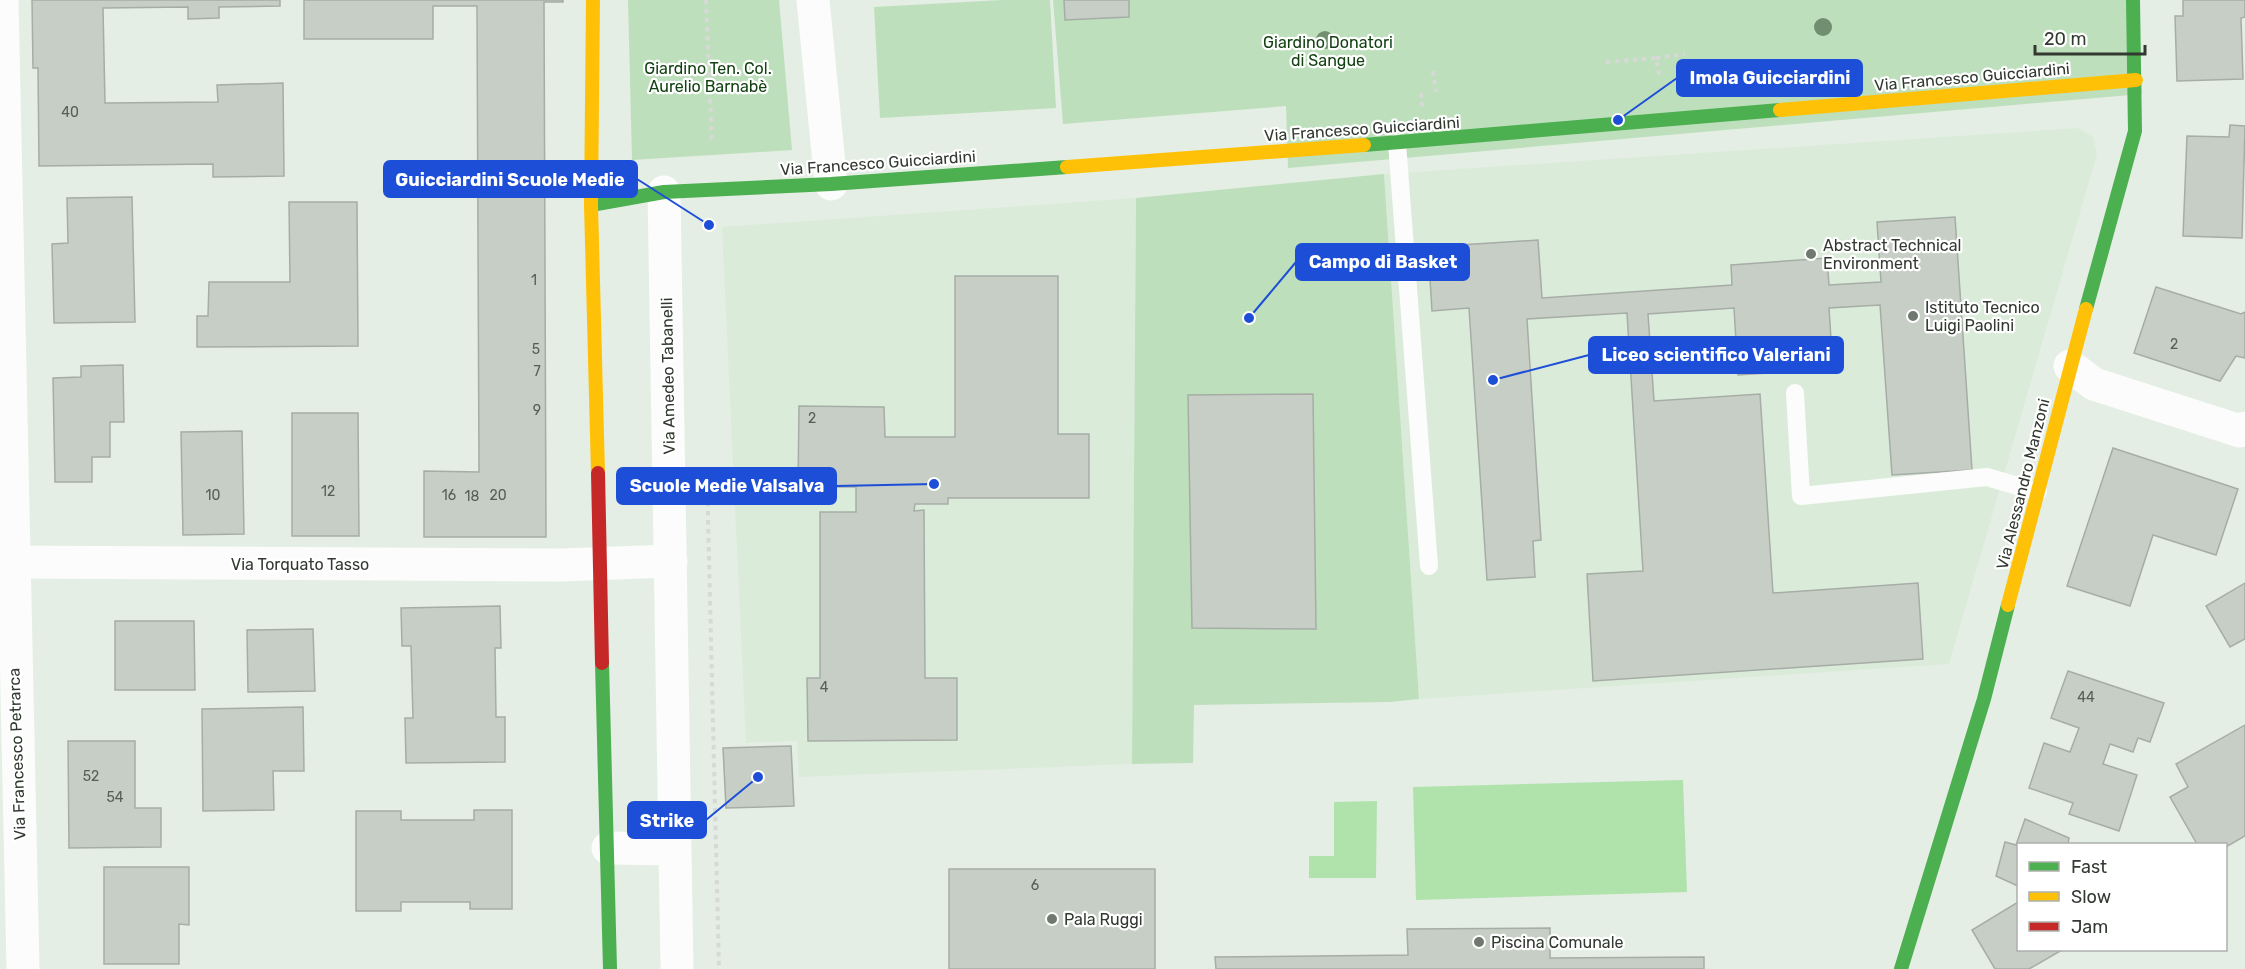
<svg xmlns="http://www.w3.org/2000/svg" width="2245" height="969" viewBox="0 0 2245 969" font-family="Rubik,sans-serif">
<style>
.built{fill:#daecd9}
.green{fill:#bedfbc}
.water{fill:#b0e3ac}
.building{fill:#c6cec5;stroke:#a6ada6;stroke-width:1.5}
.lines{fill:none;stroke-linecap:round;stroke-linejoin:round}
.path{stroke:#d6d9d6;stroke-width:4;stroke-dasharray:4.5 4.5;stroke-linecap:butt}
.lane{stroke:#fbfcfb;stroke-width:18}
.street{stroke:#fbfcfb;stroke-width:33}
.fast{stroke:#4caf50;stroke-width:14}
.slow{stroke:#ffc107;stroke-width:14}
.jam{stroke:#c62828;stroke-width:14}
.tree{fill:#718f70}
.poi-dot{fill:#707870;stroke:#fff;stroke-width:2}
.labels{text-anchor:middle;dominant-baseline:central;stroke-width:4.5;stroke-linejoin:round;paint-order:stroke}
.number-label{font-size:14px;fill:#575e56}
.park-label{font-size:16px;fill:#134212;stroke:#fff}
.street-label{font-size:16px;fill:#323931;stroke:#fff}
.poi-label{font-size:16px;fill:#323931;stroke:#fff;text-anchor:start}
.leader{fill:none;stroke:#1d4ed8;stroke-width:2}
.callout-dot{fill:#1d4ed8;stroke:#fff;stroke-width:2}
.callout{fill:#1d4ed8;stroke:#1d4ed8;stroke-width:2}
.callout-label{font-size:18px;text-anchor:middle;font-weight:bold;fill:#fff}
</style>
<rect width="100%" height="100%" fill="#e4eee4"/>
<g class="built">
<path d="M2078,128L2093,137L2097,154L1949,664L1419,699L1384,174Z"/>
<path d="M1136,198L1132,764L799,777L797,741L746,743L722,227Z"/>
</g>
<g class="green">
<path d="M628,0H779L792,150L632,160Z"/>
<path d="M1002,0H1050L1056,108L880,118L874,7Z"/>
<path d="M1053,0H1064L1066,20L1129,17V0H2136L2142,94L1288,168L1286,106L1063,124Z"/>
<path d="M1384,174L1419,699L1390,702L1194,705L1193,763L1132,764L1136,198Z"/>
</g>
<g class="water">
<path d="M1683,780L1687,892L1416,900L1413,787Z"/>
<path d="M1377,801L1376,878H1309V856H1334V802Z"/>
</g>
<g class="building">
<path d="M32,0H280V6L219,7V18L188,19V7L103,8L105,103L218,102L217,85L283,83L284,176L213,177V164L39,166L38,68H33Z"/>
<path d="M304,0H563V2H544L546,537H424V471L479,472L477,6H433V39H304Z"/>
<path d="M1064,0H1129V17L1065,20Z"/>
<path d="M2183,0H2245V17L2241,18L2243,79L2177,81L2175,16H2183Z"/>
<path d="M2230,125L2245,126L2242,238L2183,236L2187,136L2229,137Z"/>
<path d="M132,197L135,322L54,323L52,244L68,243L67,198Z"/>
<path d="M289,202H357L358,346L197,347V316H208L209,282H290Z"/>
<path d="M1955,217L1972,470L1892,475L1880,305L1829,308L1833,369L1738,375L1734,308L1648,314L1654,401L1760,394L1773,593L1918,583L1923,659L1593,681L1587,574L1643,571L1627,313L1527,319L1541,540L1533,541L1535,577L1487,580L1469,308L1432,311L1428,247L1538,240L1542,298L1732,285L1731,265L1827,258L1829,285L1881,282L1877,222Z"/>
<path d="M955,276H1058V434H1089V498H948V504H915L914,511L924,510L925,678H957V740L808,741L807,678H820V512H856V487H798L799,406L884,407L885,437H955Z"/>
<path d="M2156,287L2241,314L2245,312V358L2236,356L2220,381L2134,353Z"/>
<path d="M123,365L124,422H110V457H92V482H55L53,378L81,377V366Z"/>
<path d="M1313,394L1316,629L1192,628L1188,395Z"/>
<path d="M292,413H358L359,536H292Z"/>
<path d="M242,431L244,534L183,535L181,432Z"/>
<path d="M2113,448L2238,489L2216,555L2153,535L2130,606L2067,586Z"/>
<path d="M2245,583V639L2230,647L2206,606Z"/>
<path d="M500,606L501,648H495L496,717H505V762L406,763L405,718H413L411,646H402L401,608Z"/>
<path d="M115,621H194L195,690H115Z"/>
<path d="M313,629L315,691L248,692L247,630Z"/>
<path d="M2068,671L2164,703L2150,742L2138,738L2133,752L2110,744L2103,764L2137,775L2119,831L2069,814L2073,803L2029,788L2044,743L2070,752L2079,728L2051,718Z"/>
<path d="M303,707L304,771H273L274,810L203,811L202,709Z"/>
<path d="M2245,725V836L2226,847V844H2197L2170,797L2188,787L2176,764Z"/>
<path d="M68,741H135V808H161V847L69,848Z"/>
<path d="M791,746L794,806L726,808L723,748Z"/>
<path d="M474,810H512V909H470V902H401V911H356V811H401V820H474Z"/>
<path d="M2025,819L2069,838L2068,844H2018V886L1996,876L2005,842L2016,845Z"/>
<path d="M104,867H189V925L179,924V964H104Z"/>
<rect x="949" y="869" width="206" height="100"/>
<path d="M2018,902V950H2062L2029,969H1995L1972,930Z"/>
<path d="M1550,928V958L1704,957V969H1216L1215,957L1408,955L1407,929Z"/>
</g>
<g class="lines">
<g class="path">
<path d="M706,0L712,144"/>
<path d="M1656,58L1685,54"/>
<path d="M1606,62L1656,58L1659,75"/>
<path d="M1433,71L1436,92"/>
<path d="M1421,93L1422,107"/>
<path d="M707,475L719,969"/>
</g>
<g class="lane">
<path d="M1397,143L1429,566"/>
<path d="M1795,393L1801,496L1987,477L2038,492"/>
</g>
<g class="street">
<path d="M2,0L23,969"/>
<path d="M813,0L831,184"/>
<path d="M664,192L677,969"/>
<path d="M2070,366L2094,384L2240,431L2245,428"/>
<path d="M0,562L561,565L671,561"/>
<path d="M608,848L674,849"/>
</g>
<g class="fast">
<path d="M1364,145L1780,110"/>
<path d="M591,205L664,192L831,184L1067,167"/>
<path d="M2086,309L2135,131L2133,0"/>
<path d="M602,663L610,969"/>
<path d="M1901,969L1984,699L2008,605"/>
</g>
<g class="slow">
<path d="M593,0L591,205L598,473"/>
<path d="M1780,110L2136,80"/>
<path d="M1067,167L1364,145"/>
<path d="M2008,605L2086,309"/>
</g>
<path class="jam" d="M598,473L602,663"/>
</g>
<g class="tree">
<circle cx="1823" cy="27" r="9"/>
<circle cx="1325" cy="40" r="9"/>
</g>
<g class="poi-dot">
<circle cx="1811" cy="254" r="6"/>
<circle cx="1913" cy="316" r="6"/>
<circle cx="1052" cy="919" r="6"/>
<circle cx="1479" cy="942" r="6"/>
</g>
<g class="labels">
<g class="number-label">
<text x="70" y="112">40</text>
<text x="534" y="280">1</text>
<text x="2174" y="344">2</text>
<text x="536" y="349">5</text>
<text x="537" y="371">7</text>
<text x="537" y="410">9</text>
<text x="812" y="418">2</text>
<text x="328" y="491">12</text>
<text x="213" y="495">10</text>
<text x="449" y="495">16</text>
<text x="498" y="495">20</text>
<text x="472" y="496">18</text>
<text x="824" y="687">4</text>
<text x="2086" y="697">44</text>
<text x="91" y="776">52</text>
<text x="115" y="797">54</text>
<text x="1035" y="885">6</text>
</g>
<g class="park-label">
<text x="1328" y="42">Giardino Donatori<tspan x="1328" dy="18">di Sangue</tspan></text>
<text x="708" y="68">Giardino Ten. Col.<tspan x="708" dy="18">Aurelio Barnabè</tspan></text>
</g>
<g class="street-label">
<text transform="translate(1972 77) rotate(-5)">Via Francesco Guicciardini</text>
<text transform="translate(1362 129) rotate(-4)">Via Francesco Guicciardini</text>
<text transform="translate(878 163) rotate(-4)">Via Francesco Guicciardini</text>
<text transform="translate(668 376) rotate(-91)">Via Amedeo Tabanelli</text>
<text transform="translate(2023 484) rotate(-76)">Via Alessandro Manzoni</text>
<text x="300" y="564">Via Torquato Tasso</text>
<text transform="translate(17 754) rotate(-92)">Via Francesco Petrarca</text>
</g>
<g class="poi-label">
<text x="1823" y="245">Abstract Technical<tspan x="1823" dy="18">Environment</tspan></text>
<text x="1925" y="307">Istituto Tecnico<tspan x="1925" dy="18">Luigi Paolini</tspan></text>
<text x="1064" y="919">Pala Ruggi</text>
<text x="1491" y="942">Piscina Comunale</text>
</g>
</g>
<path class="leader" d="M1618 120L1677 78M709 225L637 179M1249 318L1296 262M1493 380L1589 355M934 484L836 486M758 777L706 820"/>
<g class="callout-dot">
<circle cx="1618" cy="120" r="6"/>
<circle cx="709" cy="225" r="6"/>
<circle cx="1249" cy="318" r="6"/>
<circle cx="1493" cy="380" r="6"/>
<circle cx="934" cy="484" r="6"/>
<circle cx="758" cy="777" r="6"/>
</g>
<g class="callout">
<rect x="1677" y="60" width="185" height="36" rx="6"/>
<rect x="384" y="161" width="253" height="36" rx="6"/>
<rect x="1296" y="244" width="173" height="36" rx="6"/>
<rect x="1589" y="337" width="254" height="36" rx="6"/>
<rect x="617" y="468" width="219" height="36" rx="6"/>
<rect x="628" y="802" width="78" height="36" rx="6"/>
</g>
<g class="callout-label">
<text x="1770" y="84">Imola Guicciardini</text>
<text x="510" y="186">Guicciardini Scuole Medie</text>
<text x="1383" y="268">Campo di Basket</text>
<text x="1716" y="361">Liceo scientifico Valeriani</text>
<text x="727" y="492">Scuole Medie Valsalva</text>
<text x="667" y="827">Strike</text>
</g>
<rect x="2017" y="843" width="210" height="108" fill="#ffffff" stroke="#adb0ad" stroke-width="1.5"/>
<rect x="2029" y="862" width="30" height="9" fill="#4caf50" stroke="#adb0ad" stroke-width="1.5"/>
<text x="2071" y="873" font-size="18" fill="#323931">Fast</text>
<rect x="2029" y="892" width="30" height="9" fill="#ffc107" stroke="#adb0ad" stroke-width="1.5"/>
<text x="2071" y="903" font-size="18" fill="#323931">Slow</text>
<rect x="2029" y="922" width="30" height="9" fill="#c62828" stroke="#adb0ad" stroke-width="1.5"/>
<text x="2071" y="933" font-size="18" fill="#323931">Jam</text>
<path d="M2035 45v9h110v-9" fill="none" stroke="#323931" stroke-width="3"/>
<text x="2044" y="45" font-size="18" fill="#323931" stroke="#ffffff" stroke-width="4.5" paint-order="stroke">20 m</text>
</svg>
